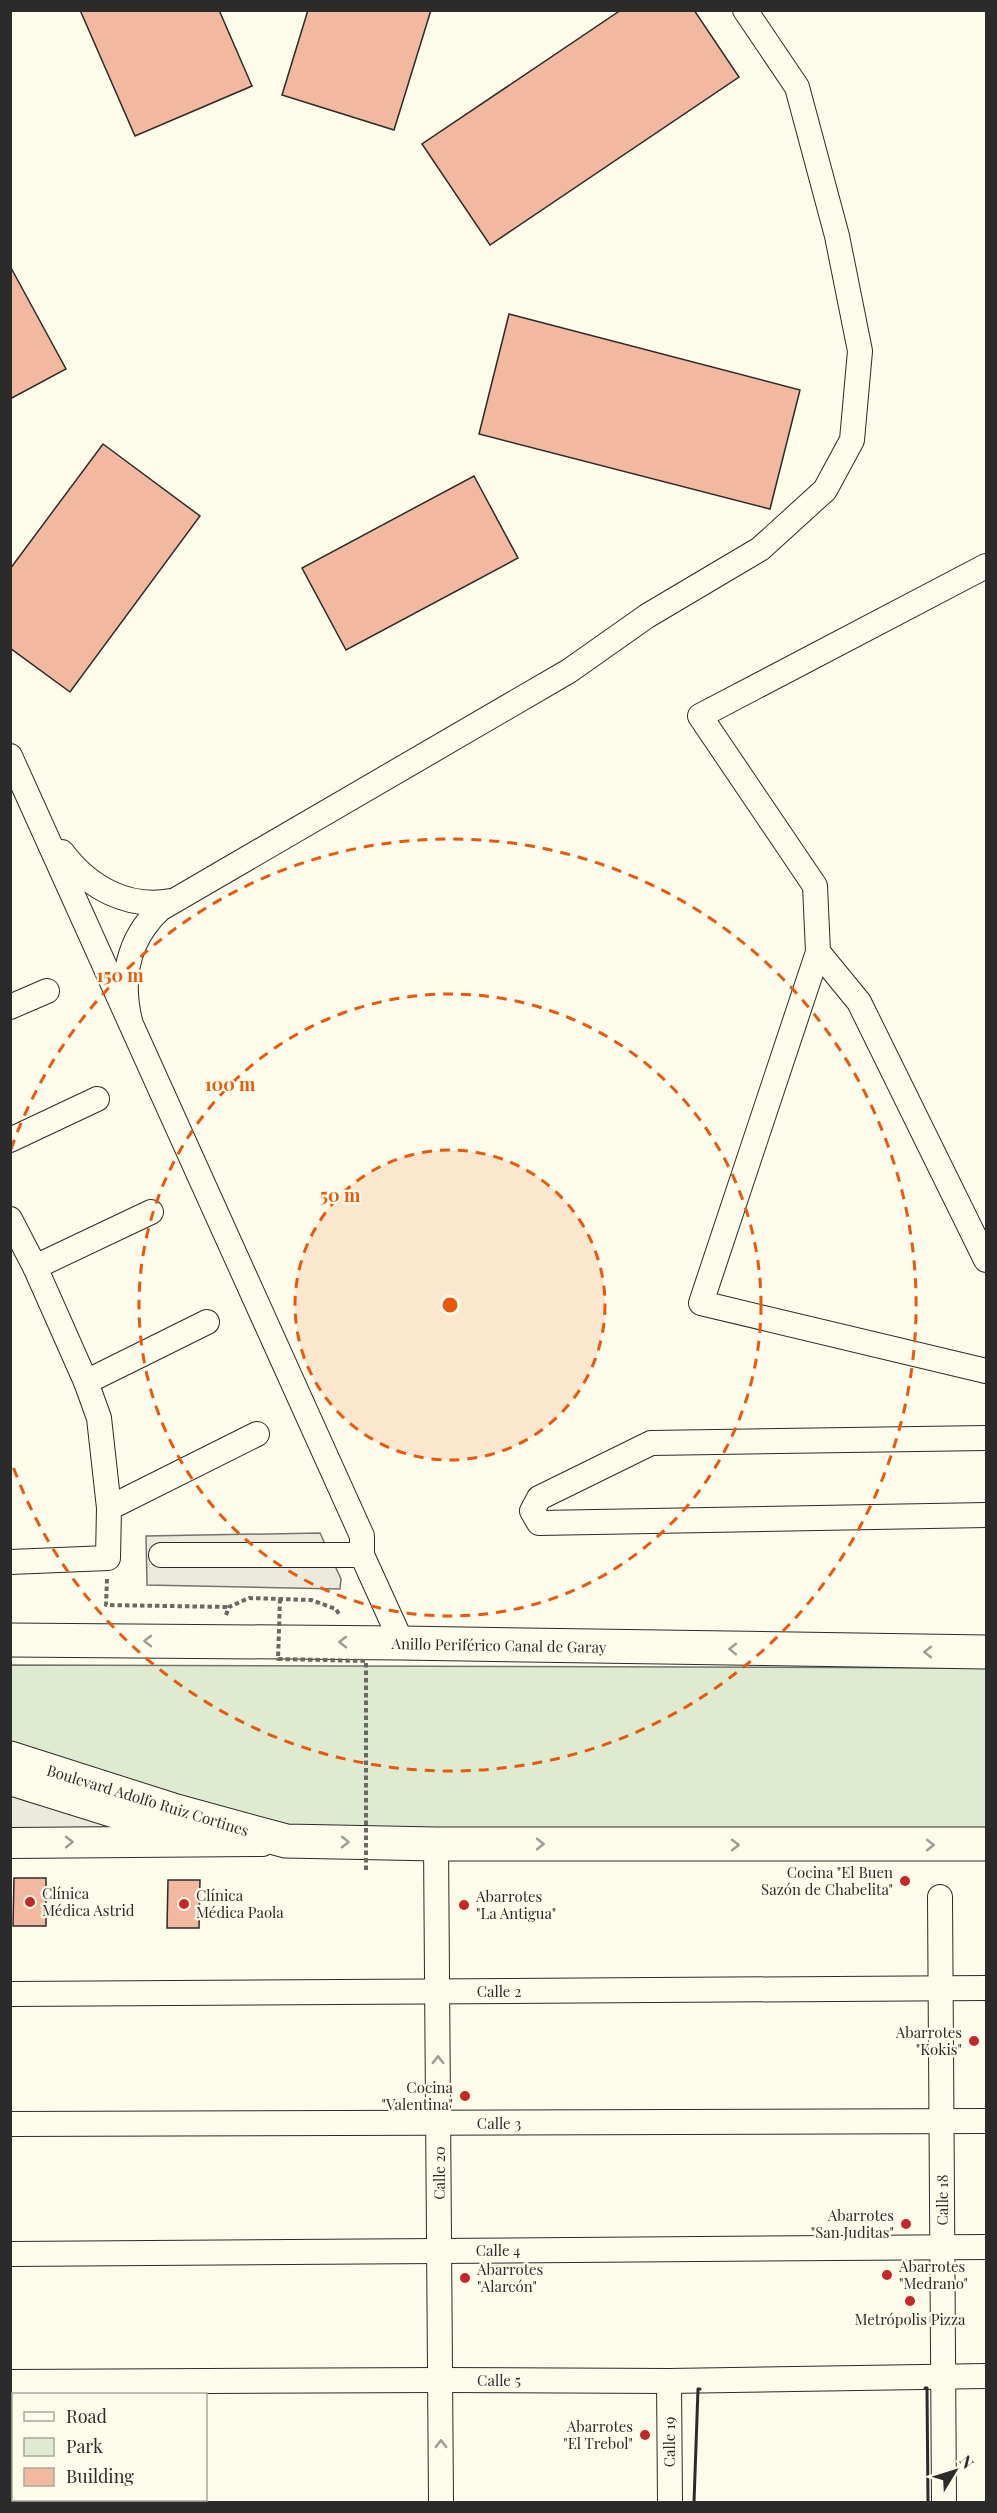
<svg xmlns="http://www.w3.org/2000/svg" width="997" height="2513" viewBox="0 0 997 2513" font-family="'Playfair Display',serif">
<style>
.green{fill:#deebd1;stroke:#74746e;stroke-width:1.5}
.parking{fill:#eceadb;stroke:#74746e;stroke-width:1.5}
.building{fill:#f2b8a0;stroke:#2b2b2b;stroke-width:1.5}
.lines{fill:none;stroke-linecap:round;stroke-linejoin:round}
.minor-casing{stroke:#2b2b2b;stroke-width:26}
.major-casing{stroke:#2b2b2b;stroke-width:32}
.highway-casing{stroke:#2b2b2b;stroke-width:35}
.path{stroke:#6a6964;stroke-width:4;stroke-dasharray:4.5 3;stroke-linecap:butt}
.minor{stroke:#fdfbea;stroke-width:24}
.major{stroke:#fdfbea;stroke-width:30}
.highway{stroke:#fdfbea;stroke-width:33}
.path-bridge{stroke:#6a6964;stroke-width:4;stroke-dasharray:4.5 3;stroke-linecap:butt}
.wall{stroke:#2b2b2b;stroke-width:3}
.oneway{stroke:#9e9d94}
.ring{fill:none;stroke:#e8590c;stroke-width:3;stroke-dasharray:10 8}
.poi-dot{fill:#c62828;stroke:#fdfbea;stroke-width:2}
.labels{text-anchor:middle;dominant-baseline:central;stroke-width:4.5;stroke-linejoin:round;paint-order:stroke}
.street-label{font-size:15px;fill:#2b2b2b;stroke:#fdfbea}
.poi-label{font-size:15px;fill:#2b2b2b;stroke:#fdfbea;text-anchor:end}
.centre{fill:#e8590c;stroke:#fdfbea;stroke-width:3}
.ring-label{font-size:18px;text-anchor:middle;font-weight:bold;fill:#e8590c;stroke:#fdfbea;stroke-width:4.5;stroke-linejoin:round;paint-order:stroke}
</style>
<rect width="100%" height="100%" fill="#fdfbea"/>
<path class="green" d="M10,1665L986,1668V1837L276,1849L11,1744Z"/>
<g class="parking">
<path d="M320,1533L341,1579L340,1589L147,1585L146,1536Z"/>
<path d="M11,1782L135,1833L11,1834Z"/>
</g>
<g class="building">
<path d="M80,10H219L252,86L135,136Z"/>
<path d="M308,10H431L394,130L282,95Z"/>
<path d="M621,10H694L739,77L490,245L422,144Z"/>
<path d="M10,266L66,369L10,399Z"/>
<path d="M509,314L800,390L770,509L479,434Z"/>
<path d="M103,444L200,516L70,692L10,648V569Z"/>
<path d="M474,476L518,558L346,650L302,568Z"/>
<path d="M14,1878H46V1926H13Z"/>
<path d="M168,1880H200L199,1928H167Z"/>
</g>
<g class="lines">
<g class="minor-casing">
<g id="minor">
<path d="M986,566L700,716L815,886L818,952L859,1002L986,1260"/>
<path d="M10,756L362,1536V1555L402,1643"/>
<path d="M62,852C88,887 127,909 171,901"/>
<path d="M818,952L701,1303L986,1371"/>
<path d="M10,1007L47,991"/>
<path d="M130,1021C120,979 128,939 160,909L569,671L647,616L760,549L825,490L852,440L860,351L837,236L797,87L745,10"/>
<path d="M10,1140L97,1099"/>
<path d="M10,1219L35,1267L86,1382L99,1418L109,1508L108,1558L10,1562"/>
<path d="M35,1267L151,1212"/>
<path d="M86,1382L207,1322"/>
<path d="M986,1438L651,1443L539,1498L532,1511L539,1523L986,1515"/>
<path d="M109,1508L257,1434"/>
<path d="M161,1555H362"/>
<path d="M10,1783L183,1837"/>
<path d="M436,1844L441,2502"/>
<path d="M940,1897L944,2502"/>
<path d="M10,1994L986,1988"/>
<path d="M10,2124L986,2121"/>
<path d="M10,2254L986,2247"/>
<path d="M669,2381L670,2502"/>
<path d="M10,2382L440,2380L669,2381L986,2376"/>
</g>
</g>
<g class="major-casing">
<path id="major" d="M10,1843L262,1841"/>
</g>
<g class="highway-casing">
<g id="highway">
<path d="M10,1640L402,1643L986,1652"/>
<path d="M10,1758L176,1811L286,1841L436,1844H986"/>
</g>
</g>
<g class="path">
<path d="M107,1579L106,1605L229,1607"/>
<path d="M226,1615L229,1607L249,1598L311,1600L336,1609L340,1616"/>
</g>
<use href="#minor" class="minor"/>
<use href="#major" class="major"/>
<use href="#highway" class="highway"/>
<path class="path-bridge" d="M280,1599L278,1659L366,1661V1872"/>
<g class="wall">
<path d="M925,2388H927L928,2502"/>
<path d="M694,2502L698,2389H700"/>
</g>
</g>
<defs><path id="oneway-chevron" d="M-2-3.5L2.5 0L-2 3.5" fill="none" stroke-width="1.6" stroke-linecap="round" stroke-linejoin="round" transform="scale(1.5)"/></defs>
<g class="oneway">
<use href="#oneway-chevron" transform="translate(148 1641) rotate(-180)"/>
<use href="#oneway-chevron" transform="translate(343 1642) rotate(-180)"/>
<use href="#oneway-chevron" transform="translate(733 1649) rotate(-179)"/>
<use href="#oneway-chevron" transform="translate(928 1652) rotate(-180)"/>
<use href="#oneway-chevron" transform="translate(69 1842) rotate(-1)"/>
<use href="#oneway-chevron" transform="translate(345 1842) rotate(1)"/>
<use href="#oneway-chevron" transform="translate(540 1844)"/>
<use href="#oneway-chevron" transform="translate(735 1845)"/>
<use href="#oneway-chevron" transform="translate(930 1845)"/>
<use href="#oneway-chevron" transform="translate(438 2060) rotate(-90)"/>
<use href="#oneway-chevron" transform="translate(441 2444) rotate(-90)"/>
</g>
<circle cx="450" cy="1305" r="155" fill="#e8590c" fill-opacity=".12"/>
<g class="ring">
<circle cx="450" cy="1305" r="155"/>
<circle cx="450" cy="1305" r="311"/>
<path d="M11 1149A466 466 0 1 1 11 1461"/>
</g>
<g class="poi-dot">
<circle cx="905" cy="1881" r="6"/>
<circle cx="30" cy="1902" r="6"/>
<circle cx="184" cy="1904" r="6"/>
<circle cx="464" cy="1905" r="6"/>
<circle cx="974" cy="2041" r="6"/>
<circle cx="465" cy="2096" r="6"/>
<circle cx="906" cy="2224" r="6"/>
<circle cx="887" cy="2275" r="6"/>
<circle cx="465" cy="2278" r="6"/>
<circle cx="910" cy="2301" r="6"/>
<circle cx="645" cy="2435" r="6"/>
</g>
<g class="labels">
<g class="street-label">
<text transform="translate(499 1645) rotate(1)">Anillo Periférico Canal de Garay</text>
<text transform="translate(148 1800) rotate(17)">Boulevard Adolfo Ruiz Cortines</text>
<text x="499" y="1991">Calle 2</text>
<text x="499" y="2123">Calle 3</text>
<text transform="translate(439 2173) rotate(-90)">Calle 20</text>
<text transform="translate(942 2200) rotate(-90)">Calle 18</text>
<text x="498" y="2250">Calle 4</text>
<text x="499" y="2380">Calle 5</text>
<text transform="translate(669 2442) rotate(-90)">Calle 19</text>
</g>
<g class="poi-label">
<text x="893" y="1872">Cocina "El Buen<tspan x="893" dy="17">Sazón de Chabelita"</tspan></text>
<text x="42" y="1893" text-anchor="start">Clínica<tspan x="42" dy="17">Médica Astrid</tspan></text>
<text x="196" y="1895" text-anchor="start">Clínica<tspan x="196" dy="17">Médica Paola</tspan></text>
<text x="476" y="1896" text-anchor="start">Abarrotes<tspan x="476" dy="17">"La Antigua"</tspan></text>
<text x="962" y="2032">Abarrotes<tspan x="962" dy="17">"Kokis"</tspan></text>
<text x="453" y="2087">Cocina<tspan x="453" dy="17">"Valentina"</tspan></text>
<text x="894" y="2215">Abarrotes<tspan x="894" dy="17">"San Juditas"</tspan></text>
<text x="899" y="2266" text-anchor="start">Abarrotes<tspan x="899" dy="17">"Medrano"</tspan></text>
<text x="477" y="2269" text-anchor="start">Abarrotes<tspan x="477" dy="17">"Alarcón"</tspan></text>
<text x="910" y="2319" text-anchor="middle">Metrópolis Pizza</text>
<text x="633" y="2426">Abarrotes<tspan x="633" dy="17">"El Trebol"</tspan></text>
</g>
</g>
<circle cx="450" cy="1305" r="9" class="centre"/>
<g class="ring-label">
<text x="120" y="982">150 m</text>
<text x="230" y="1091">100 m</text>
<text x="340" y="1202">50 m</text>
</g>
<rect width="997" height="2513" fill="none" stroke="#2b2b2b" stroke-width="24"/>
<rect x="12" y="2393" width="195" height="108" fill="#fdfbea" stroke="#a9a89e" stroke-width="1.5"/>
<rect x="24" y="2412" width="30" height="9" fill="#fdfbea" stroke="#a9a89e" stroke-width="1.5"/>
<text x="66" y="2423" font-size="18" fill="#2b2b2b">Road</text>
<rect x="24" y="2438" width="30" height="18" fill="#deebd1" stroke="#a9a89e" stroke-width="1.5"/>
<text x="66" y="2453" font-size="18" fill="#2b2b2b">Park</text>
<rect x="24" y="2468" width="30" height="18" fill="#f2b8a0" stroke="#a9a89e" stroke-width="1.5"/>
<text x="66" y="2483" font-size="18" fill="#2b2b2b">Building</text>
<g transform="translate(955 2471) rotate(52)" stroke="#fdfbea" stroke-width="4.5" paint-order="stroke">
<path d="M0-4.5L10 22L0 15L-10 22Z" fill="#2b2b2b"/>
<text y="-9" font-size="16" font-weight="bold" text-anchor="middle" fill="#2b2b2b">N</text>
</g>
</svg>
